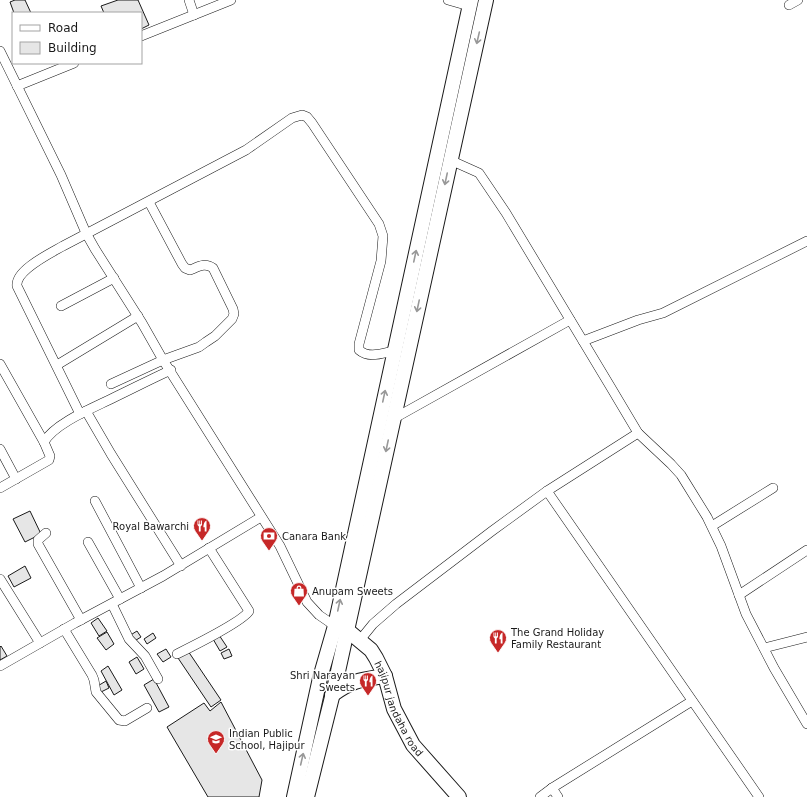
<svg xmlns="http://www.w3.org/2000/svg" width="807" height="797" viewBox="0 0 807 797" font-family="'DejaVu Sans',sans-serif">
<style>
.building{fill:#e6e6e6;stroke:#1a1a1a}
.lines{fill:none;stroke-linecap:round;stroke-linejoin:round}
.minor-casing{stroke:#1a1a1a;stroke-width:10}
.highway-casing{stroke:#1a1a1a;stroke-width:16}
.minor{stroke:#fff;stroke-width:9}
.highway{stroke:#fff;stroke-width:14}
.oneway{stroke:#989898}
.labels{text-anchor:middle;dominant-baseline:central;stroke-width:3;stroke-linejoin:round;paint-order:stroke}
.poi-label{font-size:10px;fill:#1a1a1a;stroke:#fff;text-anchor:start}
.street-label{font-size:10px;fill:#1a1a1a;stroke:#fff}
</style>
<rect width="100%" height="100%" fill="#fff"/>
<g class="building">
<path d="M15,0H25L31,13H14L10,2Z"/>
<path d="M118,0H138L149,25L141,29V13H104L101,6Z"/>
<path d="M30,511L41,534L25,542L13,519Z"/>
<path d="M25,566L31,578L14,587L8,576Z"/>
<path d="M98,618L107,631L99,636L91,623Z"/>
<path d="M137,631L141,637L133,642L129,636Z"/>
<path d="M107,632L114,644L106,650L97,638Z"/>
<path d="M153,633L156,638L147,644L144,639Z"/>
<path d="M219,635L227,647L220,651L213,639Z"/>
<path d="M1,646L7,656L0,660V647Z"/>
<path d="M166,649L171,657L163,662L157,654Z"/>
<path d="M229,649L232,656L224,659L221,653Z"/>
<path d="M188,651L221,700L211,707L178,658Z"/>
<path d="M137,657L144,669L136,674L129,662Z"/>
<path d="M108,666L122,690L114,695L101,671Z"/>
<path d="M154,679L169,707L159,712L144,685Z"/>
<path d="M106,681L109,688L99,693L96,687Z"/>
<path d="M221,702L262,780L259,797H208L167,727L204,703L210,711Z"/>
</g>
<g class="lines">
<g class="minor-casing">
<g id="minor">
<path d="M189,0L194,15"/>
<path d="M448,0L469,6"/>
<path d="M789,5L798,0"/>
<path d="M141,36L231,0"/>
<path d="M0,51L61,175L86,233L95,249L142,323L163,360L280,546L307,602L319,615L335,626"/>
<path d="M17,86L74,63"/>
<path d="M450,160L479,173L506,213L610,386L638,433L671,464L681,475L707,517L721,546L746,614L774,668L807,724"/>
<path d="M61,306L114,278"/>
<path d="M583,341L638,320L663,313L807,241"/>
<path d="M0,364L44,442"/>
<path d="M57,365L138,316"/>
<path d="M111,384L163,360L199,347L206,342L215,336L232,319L234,314L233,309L213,268C205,262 198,267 190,270L185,268L182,264L149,202"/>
<path d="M86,411L111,454L181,566"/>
<path d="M80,414L17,286C15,270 51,253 63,246L246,150L292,118L302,115L307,117L312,123L379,224L383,236L381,261L359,344V350C369,359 383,353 394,351"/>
<path d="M393,419L570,320"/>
<path d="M0,449L16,479"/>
<path d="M0,488L49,460L50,456L44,442C55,423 93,408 113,398C132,389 151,379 171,370"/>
<path d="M547,491L759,797"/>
<path d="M95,501L141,588"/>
<path d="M712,526L773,488"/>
<path d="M46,533L38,540V544L81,620"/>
<path d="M88,542L120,599"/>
<path d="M0,579L40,643"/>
<path d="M739,595L807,550"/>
<path d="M112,604L129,639L145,656L158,679"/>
<path d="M64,629L92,675L94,680L96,692L119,720L125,721L147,708"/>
<path d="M360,640L373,624L396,604L492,531L547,491L638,433"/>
<path d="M764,648L807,637"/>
<path d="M177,654C191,647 242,622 249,611L209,548"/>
<path d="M0,666L75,623L163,576L261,517"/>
<path d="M552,788L558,797"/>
<path d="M540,797L552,788L692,701"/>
</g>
</g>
<g class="highway-casing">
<g id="highway">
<path id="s1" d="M339,627L347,630L371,650L376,658L385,676L394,709L413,745L459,797"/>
<path d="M332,695C353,680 360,680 385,676"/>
<path d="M294,797L320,678L335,626L471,0"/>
<path d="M307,797L335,685L486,0"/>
</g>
</g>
<use href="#minor" class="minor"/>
<use href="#highway" class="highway"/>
</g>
<defs><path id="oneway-shaft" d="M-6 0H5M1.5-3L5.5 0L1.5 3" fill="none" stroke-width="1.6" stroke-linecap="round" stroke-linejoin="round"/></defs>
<g class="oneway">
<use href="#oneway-shaft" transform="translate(478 38) rotate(103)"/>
<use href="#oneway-shaft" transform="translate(446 179) rotate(102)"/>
<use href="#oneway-shaft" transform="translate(415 256) rotate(-78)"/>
<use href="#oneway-shaft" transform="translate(418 306) rotate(102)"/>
<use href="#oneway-shaft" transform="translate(384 396) rotate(-78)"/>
<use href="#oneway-shaft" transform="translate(387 446) rotate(102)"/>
<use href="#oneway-shaft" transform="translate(339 605) rotate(-78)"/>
<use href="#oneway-shaft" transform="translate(302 759) rotate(-77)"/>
</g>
<defs>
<g id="restaurant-pin" transform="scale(0.9)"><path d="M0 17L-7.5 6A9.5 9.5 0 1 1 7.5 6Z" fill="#c62828" stroke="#fff"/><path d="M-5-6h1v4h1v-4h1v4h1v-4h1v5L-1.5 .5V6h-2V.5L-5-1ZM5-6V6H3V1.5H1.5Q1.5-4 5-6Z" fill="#fff"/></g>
<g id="bank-pin" transform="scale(0.9)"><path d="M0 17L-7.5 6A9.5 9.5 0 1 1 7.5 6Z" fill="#c62828" stroke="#fff"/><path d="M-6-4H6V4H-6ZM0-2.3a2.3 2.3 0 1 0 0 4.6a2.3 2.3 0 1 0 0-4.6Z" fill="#fff"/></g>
<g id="shop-pin" transform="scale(0.9)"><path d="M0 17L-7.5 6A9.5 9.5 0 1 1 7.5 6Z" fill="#c62828" stroke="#fff"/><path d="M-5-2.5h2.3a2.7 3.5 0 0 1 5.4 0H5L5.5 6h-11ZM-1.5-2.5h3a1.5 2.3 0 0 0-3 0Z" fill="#fff"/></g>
<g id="school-pin" transform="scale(0.9)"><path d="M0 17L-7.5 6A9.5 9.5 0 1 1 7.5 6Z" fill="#c62828" stroke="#fff"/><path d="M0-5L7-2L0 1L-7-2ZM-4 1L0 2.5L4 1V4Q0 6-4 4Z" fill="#fff"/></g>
</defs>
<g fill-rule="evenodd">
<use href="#restaurant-pin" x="202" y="526"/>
<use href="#bank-pin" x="269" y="536"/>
<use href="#shop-pin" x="299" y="591"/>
<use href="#restaurant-pin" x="498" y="638"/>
<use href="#restaurant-pin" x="368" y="681"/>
<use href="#school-pin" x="216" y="739"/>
</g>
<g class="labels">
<g class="poi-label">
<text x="189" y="526" text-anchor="end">Royal Bawarchi</text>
<text x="282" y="536">Canara Bank</text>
<text x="312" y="591">Anupam Sweets</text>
<text x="511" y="632">The Grand Holiday<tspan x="511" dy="12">Family Restaurant</tspan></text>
<text x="355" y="675" text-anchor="end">Shri Narayan<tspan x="355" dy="12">Sweets</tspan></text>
<text x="229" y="733">Indian Public<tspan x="229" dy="12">School, Hajipur</tspan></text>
</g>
<g class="street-label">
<text stroke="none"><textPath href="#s1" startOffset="105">hajipur jandaha road</textPath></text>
</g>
</g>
<rect x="12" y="12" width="130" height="52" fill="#ffffff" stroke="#a3a3a3"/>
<rect x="20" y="25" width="20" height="6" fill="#ffffff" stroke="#a3a3a3"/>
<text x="48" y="32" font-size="12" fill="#1a1a1a">Road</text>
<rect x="20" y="42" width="20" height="12" fill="#e6e6e6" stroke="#a3a3a3"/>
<text x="48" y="52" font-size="12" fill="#1a1a1a">Building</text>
</svg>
